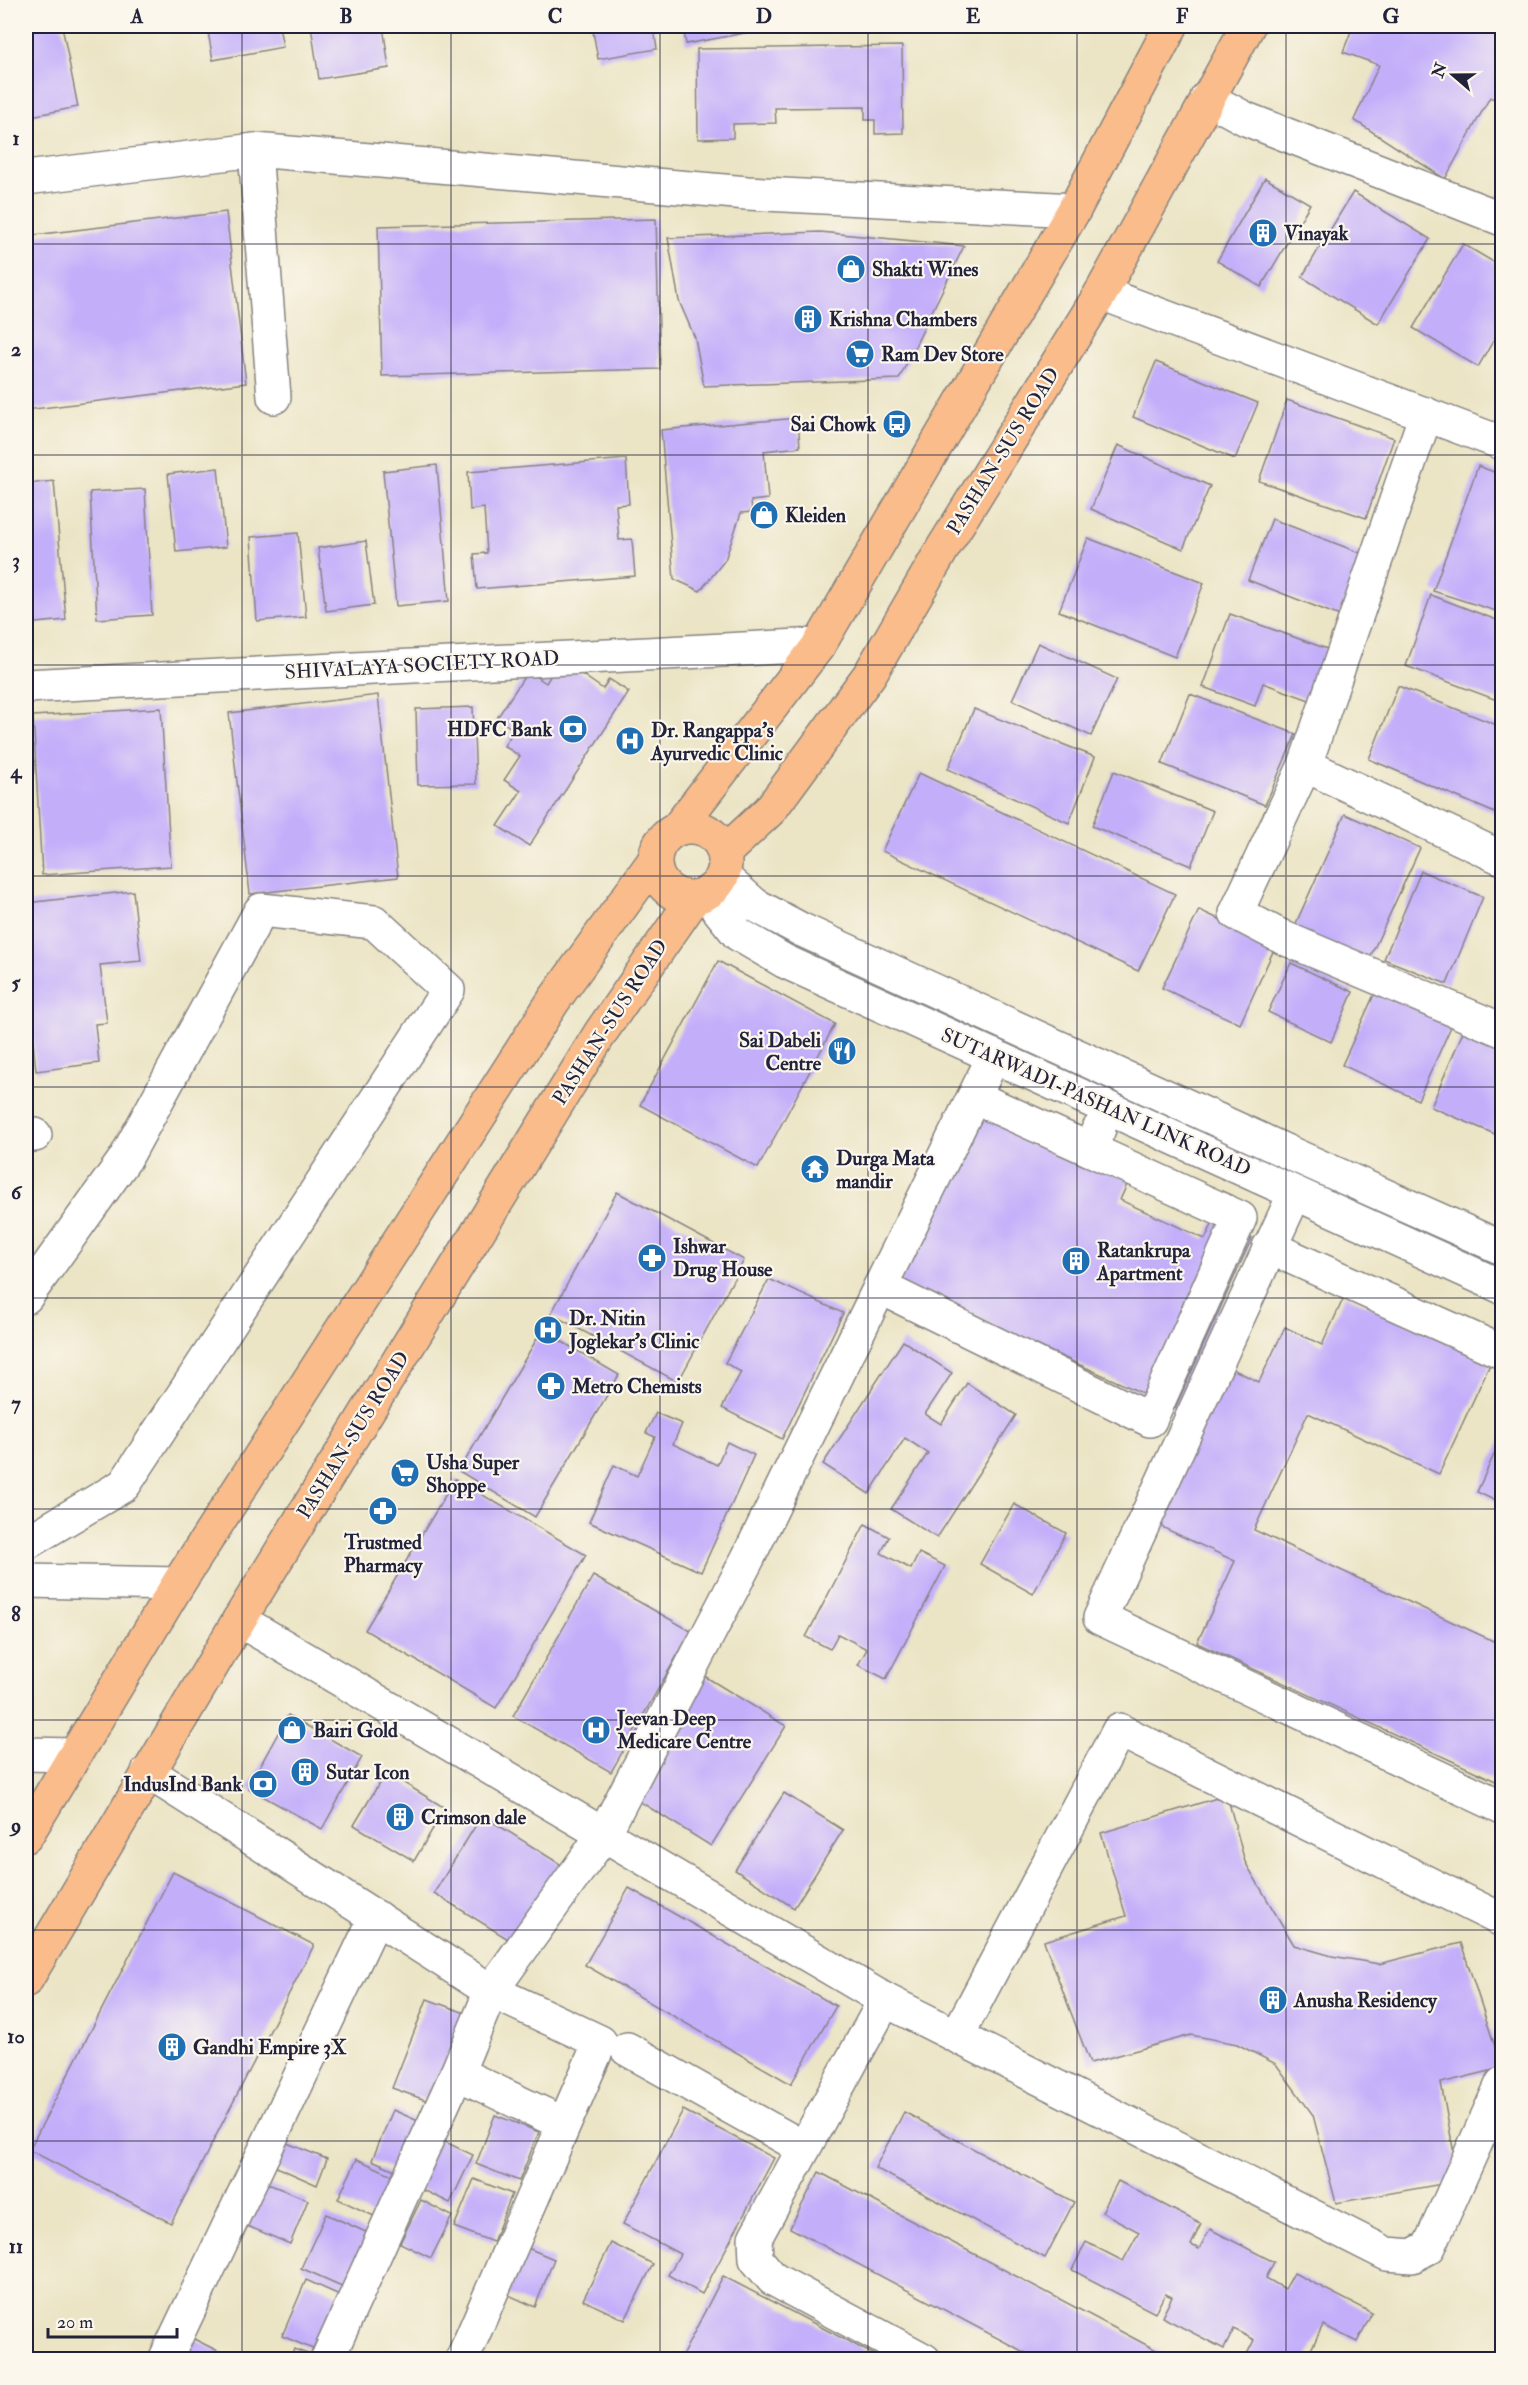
<svg xmlns="http://www.w3.org/2000/svg" width="1528" height="2385" viewBox="0 0 1528 2385" font-family="'IM FELL Double Pica',serif">
<style>
.building{fill:#c3aefa}
.lines{fill:none;stroke-linecap:round;stroke-linejoin:round}
.minor-casing{stroke:#868380;stroke-width:36}
.major-casing{stroke:#868380;stroke-width:36}
.minor{stroke:#fff;stroke-width:33}
.major{stroke:#f9bc8a;stroke-width:33}
.grid{fill:none;stroke:#22223b;stroke-width:1.5;stroke-opacity:0.55}
.labels{text-anchor:middle;dominant-baseline:central;stroke-width:4.5;stroke-linejoin:round;paint-order:stroke}
.poi-label{font-size:20px;font-weight:bold;fill:#22223b;stroke:#fbf7ec;text-anchor:start}
.street-label{font-size:20px;fill:#22223b;stroke:#fbf7ec}
.neatline{fill:none;stroke:#22223b;stroke-width:2}
.grid-label{font-size:20px;text-anchor:middle;font-weight:bold;fill:#22223b}
</style>
<rect width="100%" height="100%" fill="#fbf7ec"/>
<filter id="ink" filterUnits="userSpaceOnUse"><feTurbulence type="fractalNoise" baseFrequency=".0167" numOctaves="2"/><feDisplacementMap in="SourceGraphic" scale="12" xChannelSelector="R" yChannelSelector="G"/><feConvolveMatrix kernelMatrix="1 2 1 2 8 2 1 2 1" color-interpolation-filters="sRGB"/></filter>
<filter id="wash" filterUnits="userSpaceOnUse"><feTurbulence type="fractalNoise" baseFrequency=".008" numOctaves="4" result="noise"/><feDisplacementMap in="SourceGraphic" scale="24" xChannelSelector="R" yChannelSelector="G"/><feGaussianBlur stdDeviation="1.35" result="paint"/><feColorMatrix in="noise" values="0 0 0 0 0 0 0 0 0 0 0 0 0 0 0 0 0 1.4 0 .05"/><feComposite in="paint" operator="in"/></filter>
<g filter="url(#wash)">
<rect width="100%" height="100%" fill="#ebe4c5"/>
<g id="blocks">
<g class="building">
<path d="M26,26H62L78,107L26,117Z"/>
<path d="M207,26H279L283,47L213,60Z"/>
<path d="M311,26H383L389,68L319,79Z"/>
<path d="M592,26H664V27L654,29L657,49L598,59Z"/>
<path d="M683,26H765L766,29L686,44Z"/>
<path d="M1353,26H1369L1393,33L1413,26H1502V103L1490,97L1445,179L1354,120L1379,65L1343,52Z"/>
<path d="M902,46L903,133L875,134V120H865V107L775,108L776,123L733,124V138L698,139L697,49Z"/>
<path d="M1265,178L1310,204L1261,287L1217,261Z"/>
<path d="M1353,192L1430,239L1378,324L1302,277Z"/>
<path d="M226,212L246,383L26,410V236Z"/>
<path d="M656,219L660,369L382,376L378,226Z"/>
<path d="M820,232L964,246L899,379L704,386L695,338L679,301L668,238Z"/>
<path d="M1463,244L1502,267V326L1478,367L1413,328Z"/>
<path d="M1156,362L1258,403L1235,459L1133,417Z"/>
<path d="M1287,400L1394,438L1366,518L1259,481Z"/>
<path d="M798,418L800,447L764,451L768,499L751,501L752,512L741,513L725,560L700,591L674,579L661,430Z"/>
<path d="M1118,445L1210,486L1183,549L1091,509Z"/>
<path d="M626,459L629,504L616,505L619,540L632,539L635,576L477,589L474,554L487,553L484,508L470,510L468,472Z"/>
<path d="M437,465L449,601L396,606L383,471Z"/>
<path d="M1478,466L1502,475V613L1433,591Z"/>
<path d="M218,468L226,547L176,552L168,474Z"/>
<path d="M54,481L66,620L26,624V484Z"/>
<path d="M145,489L152,615L97,619L90,492Z"/>
<path d="M1272,519L1363,554L1340,616L1248,580Z"/>
<path d="M298,533L306,617L257,621L251,537Z"/>
<path d="M1088,538L1204,583L1175,657L1059,611Z"/>
<path d="M366,541L374,605L326,611L318,548Z"/>
<path d="M1431,595L1502,622V702L1406,666Z"/>
<path d="M1230,614L1330,650L1312,701L1263,683L1255,706L1203,687Z"/>
<path d="M1038,643L1117,679L1091,736L1012,700Z"/>
<path d="M558,664L574,669L603,689L609,679L629,692L529,846L498,826L521,791L504,780L520,756L504,746L514,730L497,718L528,671L546,683Z"/>
<path d="M1398,686L1502,727V816L1369,759Z"/>
<path d="M1190,694L1296,734L1265,805L1162,764Z"/>
<path d="M378,695L398,877L250,894L229,713Z"/>
<path d="M473,707L476,784L418,785L416,709Z"/>
<path d="M161,708L171,866L42,875L33,716Z"/>
<path d="M974,709L1095,757L1069,823L948,769Z"/>
<path d="M1114,771L1213,811L1191,866L1092,826Z"/>
<path d="M919,773L1175,894L1138,971L882,851Z"/>
<path d="M1345,814L1420,848L1367,964L1293,930Z"/>
<path d="M1421,871L1483,897L1447,984L1384,959Z"/>
<path d="M133,891L141,961L100,965L107,1023L95,1024L99,1063L36,1071L26,973V903Z"/>
<path d="M1199,910L1276,945L1240,1024L1162,988Z"/>
<path d="M718,961L835,1024L758,1168L640,1105Z"/>
<path d="M1291,963L1353,992L1331,1042L1268,1012Z"/>
<path d="M1502,964V981L1496,978Z"/>
<path d="M1378,986L1454,1020L1418,1100L1342,1065Z"/>
<path d="M1465,1027L1502,1043V1137L1431,1107Z"/>
<path d="M977,1111L1129,1180L1120,1200L1205,1239L1214,1221L1252,1238L1175,1408L900,1283Z"/>
<path d="M617,1192L744,1260L678,1382L551,1314Z"/>
<path d="M769,1279L843,1313L782,1439L722,1408L741,1372L725,1363Z"/>
<path d="M1345,1295L1491,1362L1439,1474L1308,1413L1254,1530L1502,1645V1784L1197,1643L1235,1561L1151,1522L1224,1365L1259,1382L1285,1327L1322,1345Z"/>
<path d="M542,1330L619,1375L535,1517L459,1471Z"/>
<path d="M903,1341L952,1373L925,1414L941,1424L967,1383L1016,1415L937,1538L891,1509L928,1453L905,1438L869,1494L823,1464Z"/>
<path d="M656,1413L682,1424L673,1444L717,1465L727,1442L754,1455L701,1572L589,1522L614,1465L637,1476L655,1437L646,1433Z"/>
<path d="M1502,1437V1504L1477,1492Z"/>
<path d="M455,1479L586,1555L496,1708L365,1630Z"/>
<path d="M1014,1504L1066,1533L1033,1594L980,1564Z"/>
<path d="M865,1524L889,1537L881,1553L911,1569L919,1553L945,1566L886,1679L858,1665L867,1649L838,1634L830,1649L806,1637Z"/>
<path d="M593,1576L691,1631L611,1772L513,1716Z"/>
<path d="M701,1674L786,1726L711,1846L626,1793Z"/>
<path d="M288,1715L362,1757L322,1829L248,1788Z"/>
<path d="M386,1772L445,1808L414,1861L354,1825Z"/>
<path d="M784,1793L843,1830L794,1908L735,1870Z"/>
<path d="M1227,1795L1245,1862L1294,1945L1332,1956L1379,1964L1461,1943L1502,2068L1441,2083L1459,2181L1336,2203L1313,2115L1276,2064L1237,2044L1191,2035L1090,2063L1044,1941L1126,1916L1101,1833Z"/>
<path d="M482,1815L563,1866L516,1944L434,1893Z"/>
<path d="M173,1872L314,1945L171,2223L29,2150Z"/>
<path d="M629,1888L836,2006L791,2084L585,1965Z"/>
<path d="M427,1999L465,2013L431,2102L392,2088Z"/>
<path d="M393,2110L425,2124L404,2174L372,2160Z"/>
<path d="M683,2110L774,2158L702,2294L668,2275L680,2254L623,2224Z"/>
<path d="M904,2112L1074,2202L1045,2258L875,2168Z"/>
<path d="M495,2115L539,2132L519,2181L476,2164Z"/>
<path d="M435,2137L473,2155L450,2203L413,2185Z"/>
<path d="M282,2141L327,2159L317,2185L272,2165Z"/>
<path d="M357,2159L399,2178L380,2219L338,2199Z"/>
<path d="M819,2172L1175,2360H1039L790,2228Z"/>
<path d="M256,2179L308,2200L290,2244L238,2222Z"/>
<path d="M474,2179L512,2194L493,2242L454,2227Z"/>
<path d="M1118,2181L1201,2224L1191,2245L1199,2249L1210,2229L1274,2262L1266,2278L1285,2289L1294,2273L1372,2313L1357,2342L1323,2325L1308,2356L1315,2360H1244L1254,2340L1234,2329L1224,2349L1162,2317L1172,2297L1165,2294L1155,2313L1072,2270L1086,2242L1123,2261L1139,2232L1102,2212Z"/>
<path d="M421,2200L452,2216L431,2258L400,2243Z"/>
<path d="M326,2214L368,2233L344,2287L301,2268Z"/>
<path d="M611,2243L653,2264L625,2320L583,2300Z"/>
<path d="M518,2244L554,2259L535,2307L500,2291Z"/>
<path d="M723,2276L884,2360H680Z"/>
<path d="M306,2280L344,2297L320,2352L282,2336Z"/>
<path d="M182,2333L236,2360H169Z"/>
<path d="M294,2349L319,2358L318,2360H290Z"/>
</g>
</g>
</g>
<g filter="url(#ink)">
<use href="#blocks" fill-opacity="0" stroke="#868380" stroke-width="1.5"/>
<g class="lines">
<g class="minor-casing">
<g id="minor">
<path d="M1207,98L1246,119L1502,219"/>
<path d="M255,150L747,193L1074,210"/>
<path d="M26,178L255,150L274,397"/>
<path d="M1101,293L1502,443"/>
<path d="M1426,414L1305,765L1236,913L1284,938L1502,1030"/>
<path d="M26,686L819,645"/>
<path d="M1305,765L1502,858"/>
<path d="M723,877L755,905L800,929L1294,1155L1502,1248"/>
<path d="M706,894L738,934L784,961L1502,1287"/>
<path d="M994,1056L880,1287L1150,1420L1240,1218L1089,1149"/>
<path d="M974,1097L1089,1149L1099,1129"/>
<path d="M26,1134L35,1135"/>
<path d="M1295,1193L1100,1618L1502,1807"/>
<path d="M1269,1247L1502,1352"/>
<path d="M26,1297L125,1159L261,910L374,922L448,990L124,1485L26,1543"/>
<path d="M26,1581L178,1584"/>
<path d="M239,1620L885,2000L1387,2254L1412,2256L1429,2247L1502,2084"/>
<path d="M26,1754L74,1755"/>
<path d="M148,1772L491,1991L600,2042L462,2360"/>
<path d="M885,2000L755,2238L756,2259L773,2279L924,2360"/>
<path d="M957,2036L1119,1730L1502,1920"/>
<path d="M627,2049L804,2148"/>
<path d="M457,2073L564,2124"/>
<path d="M165,2360L376,1917"/>
<path d="M327,2360L457,2073L491,1991L604,1834L748,1558L880,1287"/>
</g>
</g>
<g class="major-casing">
<g id="major">
<circle cx="690" cy="862" r="35"/>
<path d="M677,829L819,645L1074,210L1171,26"/>
<path d="M725,852L770,810L870,674L943,548L1101,293L1248,26"/>
<path d="M26,1836L178,1584L554,1000L654,861"/>
<path d="M26,1980L239,1620L601,1032L694,898"/>
</g>
</g>
<use href="#minor" class="minor"/>
<use href="#major" class="major"/>
</g>
</g>
<path class="grid" d="M242,26V2360M451,26V2360M660,26V2360M868,26V2360M1077,26V2360M1286,26V2360M26,244H1502M26,455H1502M26,665H1502M26,876H1502M26,1087H1502M26,1298H1502M26,1509H1502M26,1720H1502M26,1930H1502M26,2141H1502"/>
<defs>
<g id="building-disc" transform="scale(1.5)"><circle r="9.5" fill="#1f6fb2" stroke="#fbf7ec"/><path d="M-4-6H4V6H1V3H-1V6H-4ZM-2.5-4.3h1.7v1.8h-1.7ZM.8-4.3h1.7v1.8H.8ZM-2.5-1h1.7V.8h-1.7ZM.8-1h1.7V.8H.8Z" fill="#fff"/></g>
<g id="shop-disc" transform="scale(1.5)"><circle r="9.5" fill="#1f6fb2" stroke="#fbf7ec"/><path d="M-5-2.5h2.3a2.7 3.5 0 0 1 5.4 0H5L5.5 6h-11ZM-1.5-2.5h3a1.5 2.3 0 0 0-3 0Z" fill="#fff"/></g>
<g id="supermarket-disc" transform="scale(1.5)"><circle r="9.5" fill="#1f6fb2" stroke="#fbf7ec"/><path d="M-6-5.5h2.5l.6 2H6L4.5 2H-2.5L-4.4-4H-6ZM-1.5 3.2a1.3 1.3 0 1 0 .1 0ZM3 3.2a1.3 1.3 0 1 0 .1 0Z" fill="#fff"/></g>
<g id="bus-disc" transform="scale(1.5)"><circle r="9.5" fill="#1f6fb2" stroke="#fbf7ec"/><path d="M-5-6H5V4H4V6H2V4H-2V6H-4V4H-5ZM-3.5-4V0h7V-4ZM-3.5 1.2v1.5H-2V1.2ZM2 1.2v1.5H3.5V1.2Z" fill="#fff"/></g>
<g id="bank-disc" transform="scale(1.5)"><circle r="9.5" fill="#1f6fb2" stroke="#fbf7ec"/><path d="M-6-4H6V4H-6ZM0-2.3a2.3 2.3 0 1 0 0 4.6a2.3 2.3 0 1 0 0-4.6Z" fill="#fff"/></g>
<g id="hospital-disc" transform="scale(1.5)"><circle r="9.5" fill="#1f6fb2" stroke="#fbf7ec"/><path d="M-5-5h3v3.5h4V-5h3V5h-3V1.5h-4V5h-3Z" fill="#fff"/></g>
<g id="restaurant-disc" transform="scale(1.5)"><circle r="9.5" fill="#1f6fb2" stroke="#fbf7ec"/><path d="M-5-6h1v4h1v-4h1v4h1v-4h1v5L-1.5 .5V6h-2V.5L-5-1ZM5-6V6H3V1.5H1.5Q1.5-4 5-6Z" fill="#fff"/></g>
<g id="temple-disc" transform="scale(1.5)"><circle r="9.5" fill="#1f6fb2" stroke="#fbf7ec"/><path d="M0-6L5-2H3V0L6.5 2.5H4V6H1.5V3h-3V6H-4V2.5H-6.5L-3 0V-2H-5Z" fill="#fff"/></g>
<g id="pharmacy-disc" transform="scale(1.5)"><circle r="9.5" fill="#1f6fb2" stroke="#fbf7ec"/><path d="M-2-6h4v4h4v4h-4v4h-4v-4h-4v-4h4Z" fill="#fff"/></g>
</defs>
<g fill-rule="evenodd">
<use href="#building-disc" x="1263" y="233"/>
<use href="#shop-disc" x="851" y="269"/>
<use href="#building-disc" x="808" y="319"/>
<use href="#supermarket-disc" x="860" y="354"/>
<use href="#bus-disc" x="897" y="424"/>
<use href="#shop-disc" x="764" y="515"/>
<use href="#bank-disc" x="573" y="729"/>
<use href="#hospital-disc" x="630" y="741"/>
<use href="#restaurant-disc" x="842" y="1051"/>
<use href="#temple-disc" x="815" y="1169"/>
<use href="#pharmacy-disc" x="652" y="1258"/>
<use href="#building-disc" x="1076" y="1261"/>
<use href="#hospital-disc" x="548" y="1330"/>
<use href="#pharmacy-disc" x="551" y="1386"/>
<use href="#supermarket-disc" x="405" y="1473"/>
<use href="#pharmacy-disc" x="383" y="1511"/>
<use href="#shop-disc" x="292" y="1730"/>
<use href="#hospital-disc" x="596" y="1730"/>
<use href="#building-disc" x="305" y="1772"/>
<use href="#bank-disc" x="263" y="1784"/>
<use href="#building-disc" x="400" y="1817"/>
<use href="#building-disc" x="1273" y="2000"/>
<use href="#building-disc" x="172" y="2047"/>
</g>
<g class="labels">
<g class="poi-label">
<text x="1284" y="233">Vinayak</text>
<text x="872" y="269">Shakti Wines</text>
<text x="829" y="319">Krishna Chambers</text>
<text x="881" y="354">Ram Dev Store</text>
<text x="876" y="424" text-anchor="end">Sai Chowk</text>
<text x="785" y="515">Kleiden</text>
<text x="552" y="729" text-anchor="end">HDFC Bank</text>
<text x="651" y="730">Dr. Rangappa's<tspan x="651" dy="23">Ayurvedic Clinic</tspan></text>
<text x="821" y="1040" text-anchor="end">Sai Dabeli<tspan x="821" dy="23">Centre</tspan></text>
<text x="836" y="1158">Durga Mata<tspan x="836" dy="23">mandir</tspan></text>
<text x="673" y="1246">Ishwar<tspan x="673" dy="23">Drug House</tspan></text>
<text x="1097" y="1250">Ratankrupa<tspan x="1097" dy="23">Apartment</tspan></text>
<text x="569" y="1318">Dr. Nitin<tspan x="569" dy="23">Joglekar's Clinic</tspan></text>
<text x="572" y="1386">Metro Chemists</text>
<text x="426" y="1462">Usha Super<tspan x="426" dy="23">Shoppe</tspan></text>
<text x="383" y="1542" text-anchor="middle">Trustmed<tspan x="383" dy="23">Pharmacy</tspan></text>
<text x="617" y="1718">Jeevan Deep<tspan x="617" dy="23">Medicare Centre</tspan></text>
<text x="313" y="1730">Bairi Gold</text>
<text x="326" y="1772">Sutar Icon</text>
<text x="242" y="1784" text-anchor="end">IndusInd Bank</text>
<text x="421" y="1817">Crimson dale</text>
<text x="1294" y="2000">Anusha Residency</text>
<text x="193" y="2047">Gandhi Empire 3X</text>
</g>
<g class="street-label">
<text transform="translate(1003 451) rotate(-58)">PASHAN-SUS ROAD</text>
<text transform="translate(422 665) rotate(-3)">SHIVALAYA SOCIETY ROAD</text>
<text transform="translate(610 1022) rotate(-57)">PASHAN-SUS ROAD</text>
<text transform="translate(1096 1102) rotate(24)">SUTARWADI-PASHAN LINK ROAD</text>
<text transform="translate(353 1435) rotate(-58)">PASHAN-SUS ROAD</text>
</g>
</g>
<rect width="1528" height="2385" fill="none" stroke="#fbf7ec" stroke-width="66"/>
<g transform="translate(1453 75) rotate(290)" stroke="#fbf7ec" stroke-width="4.5" paint-order="stroke">
<path d="M0-4.5L10 22L0 15L-10 22Z" fill="#22223b"/>
<text y="-9" font-size="16" font-weight="bold" text-anchor="middle" fill="#22223b">N</text>
</g>
<path d="M48 2328v9h129v-9" fill="none" stroke="#22223b" stroke-width="3"/>
<text x="57" y="2328" font-size="18" fill="#22223b" stroke="#fbf7ec" stroke-width="4.5" paint-order="stroke">20 m</text>
<rect x="33" y="33" width="1462" height="2319" class="neatline"/>
<g class="grid-label">
<text x="137" y="23">A</text>
<text x="346" y="23">B</text>
<text x="555" y="23">C</text>
<text x="764" y="23">D</text>
<text x="973" y="23">E</text>
<text x="1182" y="23">F</text>
<text x="1391" y="23">G</text>
<text x="16" y="145">1</text>
<text x="16" y="356">2</text>
<text x="16" y="567">3</text>
<text x="16" y="778">4</text>
<text x="16" y="989">5</text>
<text x="16" y="1199">6</text>
<text x="16" y="1410">7</text>
<text x="16" y="1621">8</text>
<text x="16" y="1832">9</text>
<text x="16" y="2043">10</text>
<text x="16" y="2253">11</text>
</g>
</svg>
